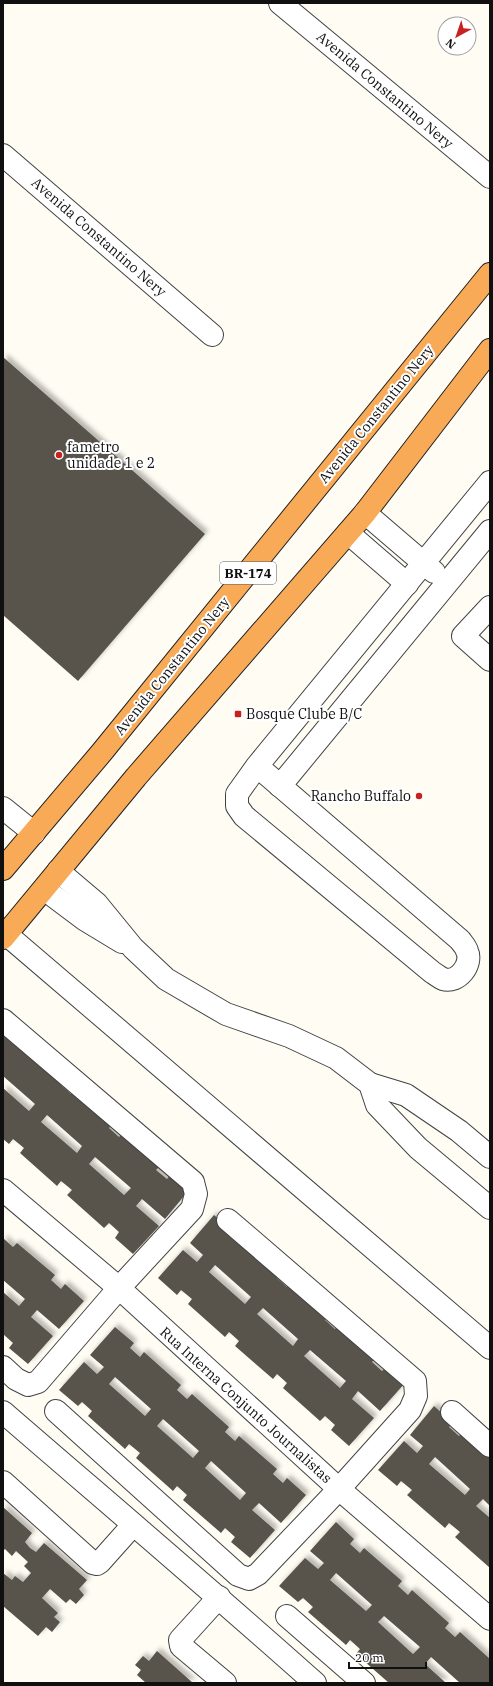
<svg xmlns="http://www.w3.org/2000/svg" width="493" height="1686" viewBox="0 0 493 1686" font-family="'IBM Plex Serif',serif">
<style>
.building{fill:#59524c;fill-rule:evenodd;filter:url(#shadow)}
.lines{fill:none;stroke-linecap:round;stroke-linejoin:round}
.minor-casing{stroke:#434343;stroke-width:24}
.highway-casing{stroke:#212121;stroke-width:24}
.minor{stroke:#fff;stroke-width:22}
.highway{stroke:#f9aa57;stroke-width:22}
.poi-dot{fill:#c72221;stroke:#fff;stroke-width:1.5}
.labels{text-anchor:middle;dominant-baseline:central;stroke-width:4;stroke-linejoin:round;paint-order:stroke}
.shield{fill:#fff;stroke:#585858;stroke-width:1}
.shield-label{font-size:13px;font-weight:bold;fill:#101010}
.street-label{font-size:14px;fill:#101010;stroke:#fff}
.poi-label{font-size:14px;fill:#101010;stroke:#fff;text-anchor:start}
</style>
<defs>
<filter id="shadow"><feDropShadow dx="3.5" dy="-3.5" stdDeviation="2" flood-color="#0004"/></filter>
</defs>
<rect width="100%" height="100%" fill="#fffdf3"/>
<g class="building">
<path d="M3,357L205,534L78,681L3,615Z"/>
<path d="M3,1026L13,1043L24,1052L28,1048L65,1080L61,1085L71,1094L76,1090L113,1123L109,1128L119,1137L123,1132L161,1165L156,1170L167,1179L171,1174L189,1190L165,1219L142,1199L136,1206L159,1226L133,1254L115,1238L119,1232L109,1223L104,1228L67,1195L72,1190L61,1181L57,1186L20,1153L24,1148L13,1139L9,1144L3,1139V1088L29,1111L35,1104L3,1076ZM47,1115L82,1146L77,1153L41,1122ZM95,1157L131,1188L124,1195L89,1164Z"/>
<path d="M214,1215L233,1231L229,1236L239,1245L244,1240L281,1273L277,1278L287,1287L291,1282L329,1315L325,1320L335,1329L339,1324L376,1358L372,1362L382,1371L387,1366L405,1383L380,1411L358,1391L352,1399L374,1418L349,1446L331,1430L335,1425L325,1416L320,1421L283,1388L287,1383L277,1374L273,1379L235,1346L239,1341L229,1332L225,1337L188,1304L192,1299L181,1290L177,1295L158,1278L183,1250L197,1262L203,1255L190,1243ZM215,1265L251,1297L245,1304L209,1272ZM263,1308L298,1339L293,1346L257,1314ZM310,1350L346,1381L340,1388L304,1356Z"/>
<path d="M3,1238L13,1247L17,1243L55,1275L51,1280L61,1289L65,1284L84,1301L59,1329L37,1310L31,1317L53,1336L28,1364L9,1348L13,1343L3,1334V1292L19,1306L25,1299L3,1280Z"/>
<path d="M115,1327L134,1343L130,1348L140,1357L144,1352L181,1385L177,1390L187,1399L192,1394L229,1427L225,1432L235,1441L239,1436L277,1469L273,1474L283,1483L287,1478L306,1495L281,1523L259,1503L252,1510L275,1530L250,1558L231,1542L235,1537L225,1528L221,1533L183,1500L187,1495L177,1486L173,1491L136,1458L140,1453L129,1444L125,1449L88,1416L92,1411L82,1402L78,1406L59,1390L84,1362L97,1374L104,1367L90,1355ZM115,1377L151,1409L145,1416L109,1384ZM163,1419L199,1451L193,1458L157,1426ZM211,1461L246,1493L240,1500L205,1468Z"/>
<path d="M434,1406L453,1423L449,1427L459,1436L463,1432L490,1455V1506L483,1499L476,1506L490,1518V1568L455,1537L460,1532L449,1523L445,1528L407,1495L412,1490L401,1481L397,1486L378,1470L404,1441L417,1453L423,1446L410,1435ZM435,1457L470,1489L465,1495L429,1464Z"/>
<path d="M3,1507L32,1533L25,1542L30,1548L36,1552L44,1543L87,1580L79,1589L84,1595L76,1604L70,1599L66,1603L50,1589L42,1598L58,1613L54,1617L60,1622L52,1632L46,1627L38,1636L3,1606V1573L12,1580L15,1576L23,1582L31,1573L24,1566L28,1562L16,1551L12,1556L5,1549L3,1551Z"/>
<path d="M336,1522L354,1539L350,1544L360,1553L364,1548L402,1581L398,1586L408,1595L412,1590L449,1623L445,1628L455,1637L460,1632L490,1659V1683H460L431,1657L425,1664L446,1683H389L356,1654L360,1649L350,1640L346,1645L308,1612L313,1607L303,1598L298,1602L279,1586L305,1558L318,1569L324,1563L310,1551ZM336,1573L372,1605L366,1611L330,1580ZM384,1616L420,1647L413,1654L378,1622Z"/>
<path d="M157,1651L193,1683H146L137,1675L141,1670L135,1665L143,1656L149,1661Z"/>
</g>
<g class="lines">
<g class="minor-casing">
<g id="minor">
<path d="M280,3L490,177"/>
<path d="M3,155L212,335"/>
<path d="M365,513L434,572"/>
<path d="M348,533L407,584"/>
<path d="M490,607L463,636L490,660"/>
<path d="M257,766L460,940C462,943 466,947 467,951C473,964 458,984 443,979C439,977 435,974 432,972L244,816L237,806V794L257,766L490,482"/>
<path d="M280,786L490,531"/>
<path d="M3,808L34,833"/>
<path d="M58,871L97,904L133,948L166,979L226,1014L289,1036L336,1058L370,1084L377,1105L418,1148L490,1208"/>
<path d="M44,889L84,919L122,942"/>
<path d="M6,934L490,1348"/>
<path d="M3,1020L193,1182L196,1194L192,1209L119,1288L38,1382L28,1385L16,1379L3,1367"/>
<path d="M370,1084L406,1095L459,1131L490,1157"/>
<path d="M3,1190L119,1288L339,1489L490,1619"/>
<path d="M56,1411L238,1575L249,1579L258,1574L339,1489L410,1410L416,1396L415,1381L228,1220"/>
<path d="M3,1412C107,1502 212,1591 315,1683"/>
<path d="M452,1412L490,1446"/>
<path d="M3,1482L93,1563L97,1564L100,1562L133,1525"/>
<path d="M219,1597L180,1640L181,1646L225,1683"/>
<path d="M287,1616L364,1683"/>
</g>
</g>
<g class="highway-casing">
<g id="highway">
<path d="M3,869L102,752L490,274"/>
<path d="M3,938L136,777L365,513L490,350"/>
</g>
</g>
<use href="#minor" class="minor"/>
<use href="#highway" class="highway"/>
</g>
<g class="poi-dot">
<circle cx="59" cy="455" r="4"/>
<rect x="234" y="710" width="8" height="8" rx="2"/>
<circle cx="419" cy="796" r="4"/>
</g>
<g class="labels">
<rect class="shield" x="220" y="562" width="56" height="22" rx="3"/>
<g class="shield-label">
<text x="248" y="573">BR-174</text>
</g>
<g class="street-label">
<text transform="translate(385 90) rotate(40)">Avenida Constantino Nery</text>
<text transform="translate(99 237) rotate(41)">Avenida Constantino Nery</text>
<text transform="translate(376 414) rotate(-51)">Avenida Constantino Nery</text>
<text transform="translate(172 666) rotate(-51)">Avenida Constantino Nery</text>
<text transform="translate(246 1405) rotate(42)">Rua Interna Conjunto Journalistas</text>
</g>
<g class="poi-label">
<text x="67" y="447">fametro<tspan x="67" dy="16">unidade 1 e 2</tspan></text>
<text x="246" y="714">Bosque Clube B/C</text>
<text x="411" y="796" text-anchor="end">Rancho Buffalo</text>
</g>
</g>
<rect width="493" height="1686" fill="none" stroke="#101010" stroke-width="8"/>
<g transform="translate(457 36) rotate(220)"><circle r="19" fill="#ffffff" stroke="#9f9f9f"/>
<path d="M0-3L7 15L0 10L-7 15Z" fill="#c72221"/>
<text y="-6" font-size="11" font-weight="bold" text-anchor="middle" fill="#101010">N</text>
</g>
<path d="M349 1662v6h77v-6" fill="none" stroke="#101010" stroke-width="2"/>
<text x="355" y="1662" font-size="12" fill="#101010" stroke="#ffffff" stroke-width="3" paint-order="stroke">20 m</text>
</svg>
